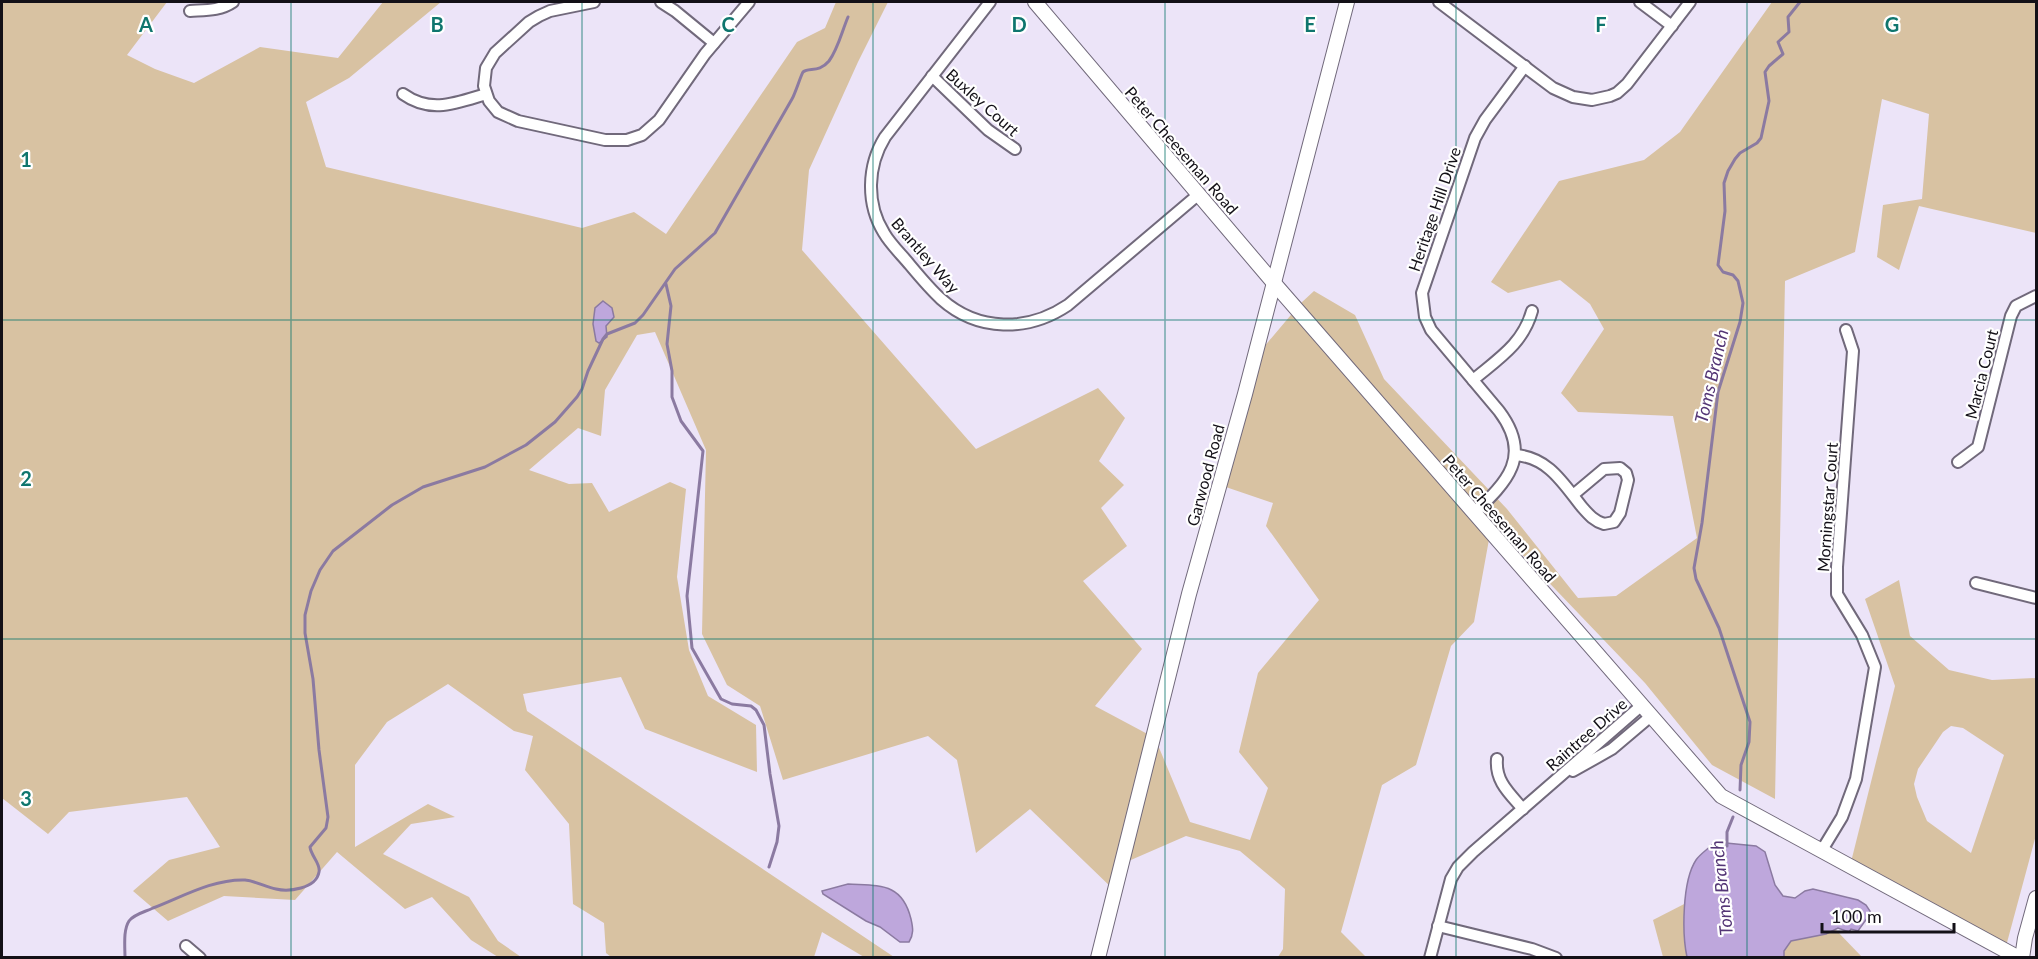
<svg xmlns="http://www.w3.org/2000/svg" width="2038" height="959" viewBox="0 0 2038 959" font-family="Lato,sans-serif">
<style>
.green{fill:#d8c2a2;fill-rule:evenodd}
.water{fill:#bea7dc;stroke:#8b7aa1;stroke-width:1.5}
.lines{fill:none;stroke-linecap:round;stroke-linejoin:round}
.stream{stroke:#8b7aa1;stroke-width:3}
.street-casing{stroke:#71697b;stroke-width:14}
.secondary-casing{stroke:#71697b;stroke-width:16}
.street{stroke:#fff;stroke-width:10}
.secondary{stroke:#fff;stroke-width:14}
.grid{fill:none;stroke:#0f766e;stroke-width:1.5;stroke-opacity:0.55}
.labels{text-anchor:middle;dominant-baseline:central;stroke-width:4.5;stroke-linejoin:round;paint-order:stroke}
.street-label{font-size:16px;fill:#131017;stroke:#fff}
.water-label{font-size:18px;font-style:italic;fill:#543676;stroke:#fff}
.grid-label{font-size:20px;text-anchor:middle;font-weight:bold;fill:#0f766e;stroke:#fff;stroke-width:4.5;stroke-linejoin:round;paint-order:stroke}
</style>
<rect width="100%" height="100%" fill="#ece4f8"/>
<g class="green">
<path d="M2,2H167L127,55L155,69L194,83L260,47L338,58L383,2H441L349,78L306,102L326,167L582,228L634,212L666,234L797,42L825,28L836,2H888L858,62L809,170L802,250L976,449L1098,388L1125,418L1099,461L1124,485L1101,508L1127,546L1083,581L1142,649L1095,706L1155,738L1190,822L1250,840L1268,788L1239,752L1258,673L1319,600L1266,526L1273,503L1217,484L1252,361L1301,303L1314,291L1355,315L1384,379L1507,509L1578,598L1616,596L1697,538L1673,416L1578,412L1561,393L1604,329L1590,304L1560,280L1508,293L1491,282L1559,181L1644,160L1680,132L1772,2H2036V233L1919,206L1899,270L1877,257L1883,205L1922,199L1929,114L1882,99L1855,252L1785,281L1775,799L1712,765L1645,683L1492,523L1474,622L1451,646L1416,765L1382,785L1341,932L1366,957H1278L1283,949L1285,889L1240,851L1186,836L1124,863L1115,891L1030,809L976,853L957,760L928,736L783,780L760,706L727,685L702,634L706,450L655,332L637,335L605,390L601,436L578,428L529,470L569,484L592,483L609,512L670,482L686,489L677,577L689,650L708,696L756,725L757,772L645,729L621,677L523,694L527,711L894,957H864L822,932L814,957H611L606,953L604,923L573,904L569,824L525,770L533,736L514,731L448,684L387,722L355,765V847L428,804L455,817L411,824L383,854L469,897L498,941L521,957H498L471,940L432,897L405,909L337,852L295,900L224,896L168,921L133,891L169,860L220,847L187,797L69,812L48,834L2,798Z"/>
<path d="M1899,580L1910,636L1949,670L1992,680L2036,678V835L2005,950L1850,866L1895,686L1865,599ZM1951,726L1963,728L2004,755L1971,853L1927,821L1917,797L1914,784L1918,769L1943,732Z"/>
<path d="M1692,900L1690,957H1663L1653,920Z"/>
<path d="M1835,929L1862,957L1780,958L1791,941Z"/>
</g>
<g class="water">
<path d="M603,301L612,308L614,317L606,326L607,337L599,343L596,341L593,324L595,308Z"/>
<path d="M1726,843L1756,846L1765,852L1775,885L1783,896L1795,898L1805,891L1813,889L1858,900L1866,905L1870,911L1868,917L1858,931L1851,929L1849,932L1838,928L1826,934L1791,941L1784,951V957H1687C1682,934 1682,881 1696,860C1700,854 1708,849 1713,844L1720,845Z"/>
<path d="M848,884C879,886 902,882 911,919C913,928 914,934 909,942H900L880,927L866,921L823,894L822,891Z"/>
</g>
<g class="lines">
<g class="stream">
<path d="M666,284L671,306L667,344L672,371V397L681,421L703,451L687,596L692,648L721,699L732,704L751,706L756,710L764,725L770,774L779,826L777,842L769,867"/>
<path d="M1740,790L1741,765L1749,742L1750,722L1719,628L1696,579L1694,568L1702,523L1718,392L1740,322L1743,303L1738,281L1733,275L1723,272L1718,265L1725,211L1724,183L1728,171L1735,159L1740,153L1757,143L1761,138L1769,101L1765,72L1769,66L1783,54L1778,42L1789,32L1788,17L1800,2"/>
<path d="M1727,846V832L1733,817"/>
<path d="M125,958C125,947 123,930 129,921C134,914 145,912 153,908C182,897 212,879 245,880C256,881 265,887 276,889C288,892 316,889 319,872C321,864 311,856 310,847L326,828L328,817L319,750L313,679L305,633V615L311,591L320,570L333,551L392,505L423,487L485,467L526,445L555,422L577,397L582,389L588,371L603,339L607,334L635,323L643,315L675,269L715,233L792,99C795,94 801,75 803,72C809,67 819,73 829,61C838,49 842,31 848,17"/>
</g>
<g class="street-casing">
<g id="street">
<path d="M594,2L550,11L539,16L529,22L495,53L486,68L484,86L489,101L498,112L518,121L605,140H627L642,135L659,120L705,54L749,2"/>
<path d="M661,2L675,11L714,43"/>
<path d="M990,2L885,137C867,166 866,204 884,233C891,245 902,255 910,265C920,277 930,289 941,299C978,332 1028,332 1068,305L1199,194"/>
<path d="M1439,2L1553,88L1573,97L1592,100L1610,96L1617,93L1627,84L1690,2"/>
<path d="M1640,2L1672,26"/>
<path d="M190,11C205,10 220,11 233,2"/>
<path d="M932,76L988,130L1015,149"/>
<path d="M403,94C431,114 456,103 486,94"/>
<path d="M1473,380C1498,359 1523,344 1532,311"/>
<path d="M1515,455C1548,457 1563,483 1582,507C1589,515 1594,521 1604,524L1614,522L1620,513L1628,480L1626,473L1620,468L1604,469L1573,495"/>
<path d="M1958,462L1978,447L2011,316L2016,306L2036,296"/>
<path d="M1474,513C1507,482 1533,456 1499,411L1431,330L1425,317L1422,293L1475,138L1485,120L1525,66"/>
<path d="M1976,583L2036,598"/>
<path d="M1497,759C1495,781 1509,793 1523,809"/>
<path d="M1573,771L1612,749L1651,716"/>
<path d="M1822,850L1842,817L1856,779L1875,667L1862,635L1837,594V567L1853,351L1846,330"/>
<path d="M1438,926L1532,949L1556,958"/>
<path d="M186,946L200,958"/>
<path d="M1430,958L1451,879L1458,867L1473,852L1642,705"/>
</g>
</g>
<g class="secondary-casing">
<g id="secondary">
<path d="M1035,2L1273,282L1721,796L2019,958"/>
<path d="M1098,958L1189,594L1245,394L1347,2"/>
<path d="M2022,958L2025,938L2036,898"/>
</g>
</g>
<use href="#street" class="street"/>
<use href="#secondary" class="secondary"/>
</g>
<path class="grid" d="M291,2V958M582,2V958M873,2V958M1165,2V958M1456,2V958M1747,2V958M2,320H2036M2,639H2036"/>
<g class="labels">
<g class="street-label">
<text transform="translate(983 102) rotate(42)">Buxley Court</text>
<text transform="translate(1182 150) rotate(49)">Peter Cheeseman Road</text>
<text transform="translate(1434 209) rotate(-71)">Heritage Hill Drive</text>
<text transform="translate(926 255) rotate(49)">Brantley Way</text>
<text transform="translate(1981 374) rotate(-76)">Marcia Court</text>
<text transform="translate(1205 475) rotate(-75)">Garwood Road</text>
<text transform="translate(1827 507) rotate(-86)">Morningstar Court</text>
<text transform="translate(1500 518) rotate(49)">Peter Cheeseman Road</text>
<text transform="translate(1586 734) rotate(-41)">Raintree Drive</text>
</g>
<g class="water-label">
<text transform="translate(1711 376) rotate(-77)">Toms Branch</text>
<text transform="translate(1721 888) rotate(-96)">Toms Branch</text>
</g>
</g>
<g class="grid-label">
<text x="146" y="32">A</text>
<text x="437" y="32">B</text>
<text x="728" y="32">C</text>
<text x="1019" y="32">D</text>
<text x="1310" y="32">E</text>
<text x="1601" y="32">F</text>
<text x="1892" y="32">G</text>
<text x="26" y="167">1</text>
<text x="26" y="486">2</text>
<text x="26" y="806">3</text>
</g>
<rect width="2038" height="959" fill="none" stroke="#131017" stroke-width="6"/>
<path d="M1822 923v9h132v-9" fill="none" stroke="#131017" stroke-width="3"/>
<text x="1831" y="923" font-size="18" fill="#131017" stroke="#ffffff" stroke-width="4.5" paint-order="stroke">100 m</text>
</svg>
